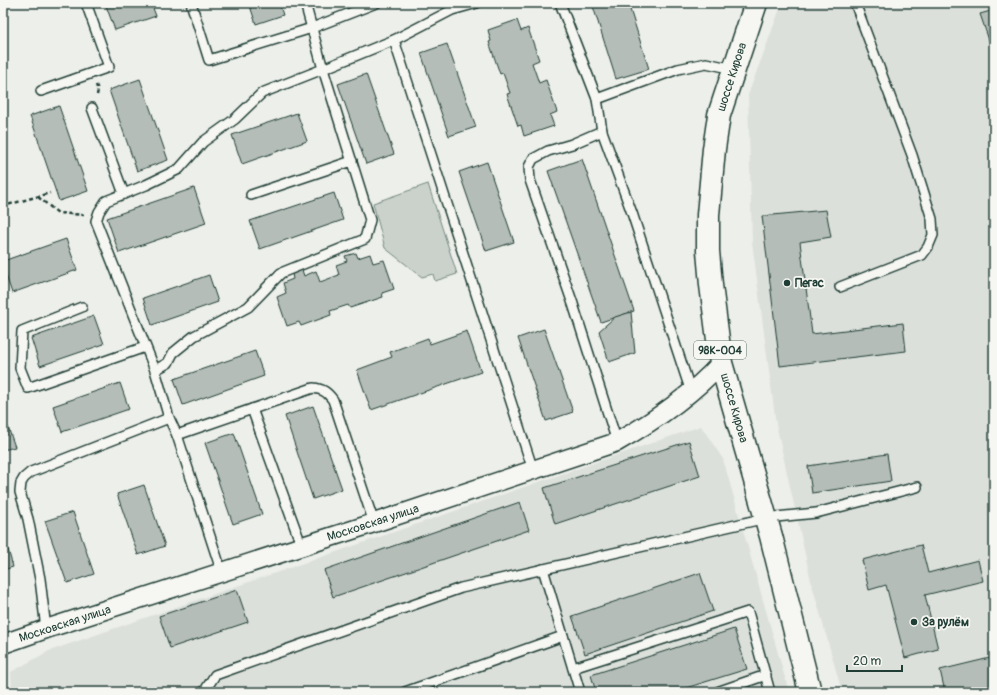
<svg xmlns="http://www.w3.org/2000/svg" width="997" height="695" viewBox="0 0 997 695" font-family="Pangolin,sans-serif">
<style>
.built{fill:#dce0db}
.green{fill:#cbd2cc;stroke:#758880}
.building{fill:#b4bdb8;stroke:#1f3d34}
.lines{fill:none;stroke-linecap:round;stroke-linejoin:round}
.service-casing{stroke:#1f3d34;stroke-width:12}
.minor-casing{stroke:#1f3d34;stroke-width:21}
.primary-casing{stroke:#1f3d34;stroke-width:25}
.path{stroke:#1f3d34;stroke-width:2.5;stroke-dasharray:4 3;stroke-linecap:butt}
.service{stroke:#f6f6f2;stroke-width:9}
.minor{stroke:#f6f6f2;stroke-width:18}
.primary{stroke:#f6f6f2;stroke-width:22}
.poi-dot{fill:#1f3d34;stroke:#f6f6f2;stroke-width:1.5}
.labels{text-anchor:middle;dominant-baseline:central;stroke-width:3.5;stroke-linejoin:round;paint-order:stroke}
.shield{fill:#f6f6f2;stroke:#60746d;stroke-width:1}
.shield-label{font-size:11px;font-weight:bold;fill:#1f3d34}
.street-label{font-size:12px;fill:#1f3d34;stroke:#f6f6f2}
.poi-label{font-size:12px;font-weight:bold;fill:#1f3d34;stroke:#f6f6f2;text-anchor:start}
</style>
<rect width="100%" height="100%" fill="#edefea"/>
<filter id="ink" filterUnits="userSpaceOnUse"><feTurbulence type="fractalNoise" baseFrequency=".025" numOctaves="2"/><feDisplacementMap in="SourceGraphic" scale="8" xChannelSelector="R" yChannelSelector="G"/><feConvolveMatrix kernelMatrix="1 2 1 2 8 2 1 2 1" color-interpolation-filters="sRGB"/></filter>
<g filter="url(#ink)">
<g class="built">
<path d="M782,3H994V692H842L811,581L776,424L752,242L748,95Z"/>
<path d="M701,426L723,459L789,692H12L11,672L49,651Z"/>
</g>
<path class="green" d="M428,184L457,274L435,281L433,274L422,277L385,248L373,203Z"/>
<g class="building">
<path d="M105,3H151L156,16L115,30Z"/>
<path d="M249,3H279L283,15L256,24Z"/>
<path d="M326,3H339L327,7Z"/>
<path d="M592,3H628L649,69L616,79Z"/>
<path d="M994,10V55L980,14Z"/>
<path d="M517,20L521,31L528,28L539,60L532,63L539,83L546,80L557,112L550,115L554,126L524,136L521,125L518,126L507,94L510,93L503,73L500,74L489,42L491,41L488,30Z"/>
<path d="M447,44L476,127L449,136L421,53Z"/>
<path d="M366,74L394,154L366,164L338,84Z"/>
<path d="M140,79L168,160L137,171L109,90Z"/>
<path d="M59,106L88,191L59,201L30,116Z"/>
<path d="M297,113L307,141L242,164L232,135Z"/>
<path d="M582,159L634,311L601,322L548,171Z"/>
<path d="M487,162L514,242L486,251L459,172Z"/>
<path d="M194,188L206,223L119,253L107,218Z"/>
<path d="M334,193L343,220L260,249L250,221Z"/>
<path d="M826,210L831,237L800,242L812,334L903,323L906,351L780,366L762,216Z"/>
<path d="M66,239L77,270L12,293L3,267V261Z"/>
<path d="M356,253L358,258L370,254L373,263L384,260L394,289L382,293L383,297L350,308L348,305L330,311L331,315L301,326L299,322L287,326L277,297L286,293L283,283L293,279L292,274L302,270L304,276L316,271L320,282L339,275L336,265L347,261L345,256Z"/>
<path d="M209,275L218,302L152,325L143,298Z"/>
<path d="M631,312L635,353L609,362L599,331L615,317Z"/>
<path d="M94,316L104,344L40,366L31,338Z"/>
<path d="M544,329L573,412L546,421L518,338Z"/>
<path d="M467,331L481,372L371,410L357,370L392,357L390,352L428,338L430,344Z"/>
<path d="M255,351L264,376L183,405L174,379Z"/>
<path d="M120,383L129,409L62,432L53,406Z"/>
<path d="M313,406L342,489L313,499L285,416Z"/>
<path d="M3,413L15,447L3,450Z"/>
<path d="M234,433L262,514L233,524L205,443Z"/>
<path d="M689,441L700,476L555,524L544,488Z"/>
<path d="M887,454L891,481L812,493L808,466Z"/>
<path d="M144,485L165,546L138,555L117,494Z"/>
<path d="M520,502L529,530L333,597L324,570Z"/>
<path d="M73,512L94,574L67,583L45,521Z"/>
<path d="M3,535H4L13,567L3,570Z"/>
<path d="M921,545L928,573L978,560L983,581L925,595L938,649L905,658L886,585L869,590L862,560Z"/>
<path d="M700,573L713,611L585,654L572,616Z"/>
<path d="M237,590L248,622L170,648L159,616Z"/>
<path d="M734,629L747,669L673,692H596L591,675Z"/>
<path d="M994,657V692H945L940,670Z"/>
<path d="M752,687L754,692H739Z"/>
</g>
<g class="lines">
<g class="service-casing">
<g id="service">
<path d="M191,3L209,60L312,28L376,3"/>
<path d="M560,3L597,99L602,131L632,213L691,392"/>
<path d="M394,40L533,470"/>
<path d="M41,91L109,67L86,3"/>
<path d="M597,99L678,69L706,63L734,69"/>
<path d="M92,108L124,194"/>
<path d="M602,131L572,144L548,151L533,159L529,167L530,180L573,304L617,442"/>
<path d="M251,195L352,161"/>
<path d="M840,287L922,255L928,247L933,235L932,219L912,155L855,3"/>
<path d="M82,307L22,331L20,368L28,388L145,347"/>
<path d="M155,370L168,363L173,353L194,336L248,307L281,273L365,239L370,220L323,69L394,40L452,10L477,3"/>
<path d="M252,409L302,547"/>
<path d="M177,435L313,388C323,389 327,392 333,400L374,523"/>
<path d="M543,569L580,692"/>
<path d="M222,573L177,435L169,418L155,370L96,221L99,212L106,201L146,185L179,169L203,142L235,119L262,93L323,69L305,3"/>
<path d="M46,629L40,579L28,519L20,492L21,483L24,478L31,472L169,418"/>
<path d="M573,668L748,612L770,692"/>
<path d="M204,692L215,675L461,588L766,518L816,513L917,487"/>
<path d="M405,692L563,636"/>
<path d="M717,692L766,675"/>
</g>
</g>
<g class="minor-casing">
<path id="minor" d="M3,644L46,629L374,523L617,442C656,420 691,396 721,363"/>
</g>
<g class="primary-casing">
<path id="primary" d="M756,3L719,115L714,149L708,215V251L711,285L721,363L771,536L810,692"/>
</g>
<g class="path">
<path d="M96,85L98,90L97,95"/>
<path d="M38,197L58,213L84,215"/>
<path d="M3,202L7,205L50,193"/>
</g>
<use href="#service" class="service"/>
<use href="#minor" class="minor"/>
<use href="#primary" class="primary"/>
</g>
</g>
<g class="poi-dot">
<circle cx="787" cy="283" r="4"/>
<circle cx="914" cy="622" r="4"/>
</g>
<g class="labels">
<rect class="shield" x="694" y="341" width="52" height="18" rx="3"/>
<g class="shield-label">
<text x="720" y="350">98К-004</text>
</g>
<g class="street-label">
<text transform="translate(732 77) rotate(-72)">шоссе Кирова</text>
<text transform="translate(734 408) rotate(74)">шоссе Кирова</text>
<text transform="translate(373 523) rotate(-18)">Московская улица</text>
<text transform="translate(65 624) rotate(-18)">Московская улица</text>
</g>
<g class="poi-label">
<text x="795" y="283">Пегас</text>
<text x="922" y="622">За рулём</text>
</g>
</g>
<rect width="997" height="695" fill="none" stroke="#f6f6f2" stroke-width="16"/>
<rect x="8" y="8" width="981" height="679" fill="none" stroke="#1f3d34" stroke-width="1.5" filter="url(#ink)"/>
<path d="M847 665v6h55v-6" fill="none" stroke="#1f3d34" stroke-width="2"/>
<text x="853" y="665" font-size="12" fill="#1f3d34" stroke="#f6f6f2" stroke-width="3" paint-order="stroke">20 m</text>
</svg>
